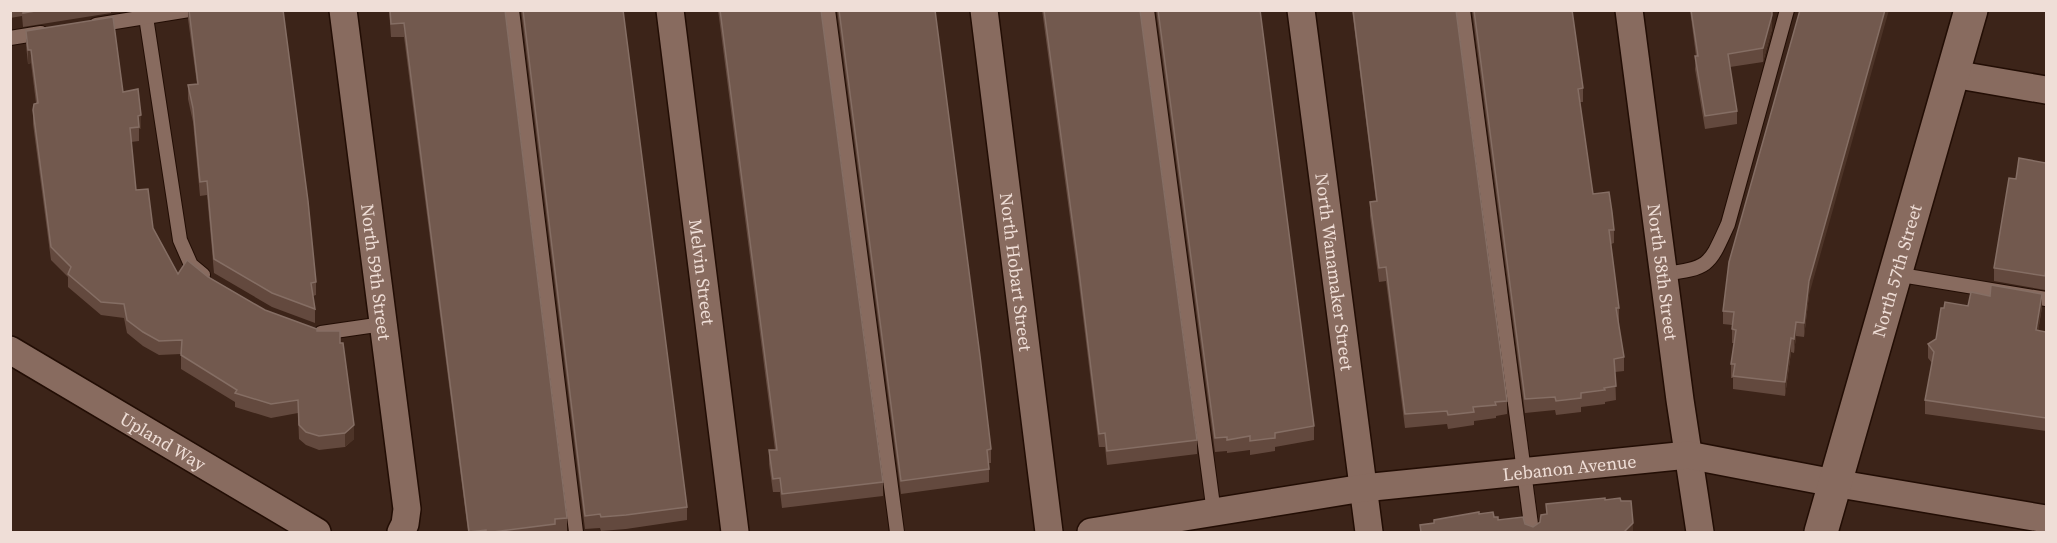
<svg xmlns="http://www.w3.org/2000/svg" width="2057" height="543" viewBox="0 0 2057 543" font-family="'Source Serif 4',serif">
<style>
.lines{fill:none;stroke-linecap:round;stroke-linejoin:round}
.service-casing{stroke:#220d04;stroke-width:16}
.minor-casing{stroke:#220d04;stroke-width:30}
.tertiary-casing{stroke:#220d04;stroke-width:36}
.service{stroke:#886b5f;stroke-width:14}
.minor{stroke:#886b5f;stroke-width:27}
.tertiary{stroke:#886b5f;stroke-width:33}
.wall{fill:#63493e}
.shaded-wall{fill:#4d3428}
.building{fill:#72594e;stroke:#856e64;stroke-width:1.5}
.labels{text-anchor:middle;dominant-baseline:central;stroke-width:4.5;stroke-linejoin:round;paint-order:stroke}
.street-label{font-size:18px;fill:#efded7;stroke:#1b110c}
</style>
<rect width="100%" height="100%" fill="#3c2419"/>
<g class="lines">
<g class="service-casing">
<g id="service">
<path d="M512,10L576,532"/>
<path d="M828,10L897,532"/>
<path d="M1147,10L1214,513"/>
<path d="M1463,10L1532,532"/>
<path d="M146,17L180,240L191,265L203,275"/>
<path d="M96,25L189,10"/>
<path d="M10,38L41,33"/>
<path d="M1663,274C1710,268 1709,266 1728,224L1787,10"/>
<path d="M1895,274L2046,299"/>
<path d="M321,333L383,324"/>
</g>
</g>
<g class="minor-casing">
<g id="minor">
<path id="s1" d="M343,10L407,509L405,524L401,532"/>
<path id="s2" d="M670,10L735,532"/>
<path id="s3" d="M984,10L1049,532"/>
<path id="s4" d="M1301,10L1369,532"/>
<path id="s5" d="M1629,10L1680,400L1700,532"/>
<path d="M1953,74L2046,90"/>
<path id="s6" d="M10,350L317,532"/>
<path id="s7" d="M1091,532L1363,488L1688,455L1834,483L2046,519"/>
</g>
</g>
<g class="tertiary-casing">
<g id="tertiary">
<path id="s8" d="M1821,532L1971,10"/>
</g>
</g>
<use href="#service" class="service"/>
<use href="#minor" class="minor"/>
<use href="#tertiary" class="tertiary"/>
</g>
<g class="wall">
<path d="M10,10H111V13L23,27L22,16L10,18Z"/>
<path d="M188,10H283L316,282V295L313,296L315,309V323L272,307L214,273L207,195L200,196L193,122L188,99V85L197,84L188,19Z"/>
<path d="M389,10H505L567,518V531L555,532H468L404,37H391Z"/>
<path d="M521,10H623L687,507V520L626,529L601,531L600,528L585,529Z"/>
<path d="M718,10H821L883,482V496L782,508L780,492H773L769,464V450H775Z"/>
<path d="M837,10H935L991,449V463H989V482L901,494Z"/>
<path d="M1042,10H1140L1197,440V454L1107,465L1105,447H1099L1078,277Z"/>
<path d="M1156,10H1260L1314,426V440L1275,447V451L1250,455V450L1227,453V451L1215,452Z"/>
<path d="M1352,10H1456L1507,401V414L1496,416V418L1474,421V425L1448,429L1447,424L1405,428L1386,281L1379,282L1370,216V202L1376,201Z"/>
<path d="M1472,10H1572L1583,88V102H1580L1593,194L1614,230V243L1611,244L1619,308V322H1618L1624,357V371L1615,372L1616,400L1605,402V404L1581,407V412L1556,415L1555,410L1525,413Z"/>
<path d="M1690,10H1772V29L1763,62L1730,67L1737,111V124L1705,129L1695,69L1696,56Z"/>
<path d="M26,31L123,92L141,129H139V141L131,142L136,190L153,228L178,274L208,277L265,310L317,331L340,343L354,439L345,447L319,450L306,445L299,439L298,413L271,418L235,407V402L181,369V354L159,355L143,346L127,333L124,318L101,315L68,287V277L51,260L33,124V110L36,103L31,63L28,64L26,45Z"/>
<path d="M2046,163V281L2045,290L1994,281V268L2016,179Z"/>
<path d="M1809,295L1804,337L1796,336L1794,353L1791,352L1785,396L1733,389V378H1731V364L1734,343H1732V325L1723,324V311Z"/>
<path d="M2042,307L2038,331L2046,332V431L1925,414V400L1932,363L1928,358V344L1936,339Z"/>
</g>
<g class="shaded-wall">
<path d="M1885,10H1889L1809,295L1804,337V323L1809,281Z"/>
<path d="M1772,15V29L1763,62V48Z"/>
<path d="M28,50H31V63L28,64Z"/>
<path d="M141,115V129H139L138,116Z"/>
<path d="M2046,267V281L2045,290V276Z"/>
<path d="M2042,294V307L2036,344V330Z"/>
<path d="M1796,322V336L1794,353V339Z"/>
<path d="M1791,338V352L1785,396V382Z"/>
<path d="M354,425V439L345,447V433Z"/>
<path d="M1633,523V532H1624Z"/>
</g>
<g class="building">
<path d="M23,10H41L23,13Z"/>
<path d="M189,10H283L308,201L316,282L311,283L315,309L272,293L214,259L207,181L200,182L193,108L188,85L198,84Z"/>
<path d="M390,10H505L567,518L555,519V524L493,532H486V530L469,532L404,23L391,24Z"/>
<path d="M523,10H623L687,507L626,515L601,517L600,514L585,516Z"/>
<path d="M720,10H821L883,482L782,494L780,478L773,479L769,450H777Z"/>
<path d="M839,10H935L980,356L991,449L987,450L989,469L901,481Z"/>
<path d="M1044,10H1140L1197,440L1107,451L1105,433L1099,434L1078,263Z"/>
<path d="M1158,10H1260L1314,426L1275,433V438L1250,441V436L1227,440V437L1215,438Z"/>
<path d="M1353,10H1456L1507,401L1495,402L1496,405L1473,407L1474,412L1448,415L1447,411L1405,414L1386,267L1379,268L1370,202L1377,201Z"/>
<path d="M1474,10H1572L1583,88L1578,89L1593,194L1609,192L1612,212L1614,230H1609L1619,308H1616L1624,357L1614,359L1616,386L1604,388L1605,390L1581,393V398L1556,401L1555,397L1525,399Z"/>
<path d="M1691,10H1772V15L1763,48L1728,54L1737,111L1705,116L1695,56H1698Z"/>
<path d="M1800,10H1885L1809,281L1804,323L1796,322L1794,339L1791,338L1785,382L1733,376L1735,364H1731L1736,330L1732,329L1734,312L1723,311L1729,262Z"/>
<path d="M113,17L123,92L138,89L141,115L138,116L139,127L130,128L136,190L148,189L153,228L178,274L187,260L208,277L265,310L317,329V331H340V343H343L354,425L345,433L319,436L306,432L299,425L298,400L271,404L235,393L237,390L181,355L182,340L159,341L143,332L127,320L124,304L101,302L68,274L71,267L51,247L33,110L34,104L38,103L31,50H28L26,31Z"/>
<path d="M2019,158L2046,163V267L2045,276L1994,268L2009,178L2016,179Z"/>
<path d="M1991,285L2042,294L2036,330L2046,332V418L1925,400L1934,352L1928,344L1936,339L1941,308H1944L1945,302L1968,306L1971,292L1990,296Z"/>
<path d="M1605,498V500L1620,498L1621,501H1631L1633,523L1624,532H1421L1420,525L1434,523V520L1479,512V514L1493,512L1494,517H1498V520L1523,517L1525,524L1533,527L1540,522L1541,515L1547,514L1546,504Z"/>
</g>
<g class="labels">
<g class="street-label">
<text stroke="none"><textPath href="#s4" startOffset="264">North Wanamaker Street</textPath></text>
<text stroke="none"><textPath href="#s1" startOffset="264">North 59th Street</textPath></text>
<text stroke="none"><textPath href="#s2" startOffset="264">Melvin Street</textPath></text>
<text stroke="none"><textPath href="#s3" startOffset="264">North Hobart Street</textPath></text>
<text stroke="none"><textPath href="#s5" startOffset="264">North 58th Street</textPath></text>
<text stroke="none"><textPath href="#s8" startOffset="272">North 57th Street</textPath></text>
<text stroke="none"><textPath href="#s6" startOffset="178">Upland Way</textPath></text>
<text stroke="none"><textPath href="#s7" startOffset="483">Lebanon Avenue</textPath></text>
</g>
</g>
<rect width="2057" height="543" fill="none" stroke="#efded7" stroke-width="24"/>
</svg>
